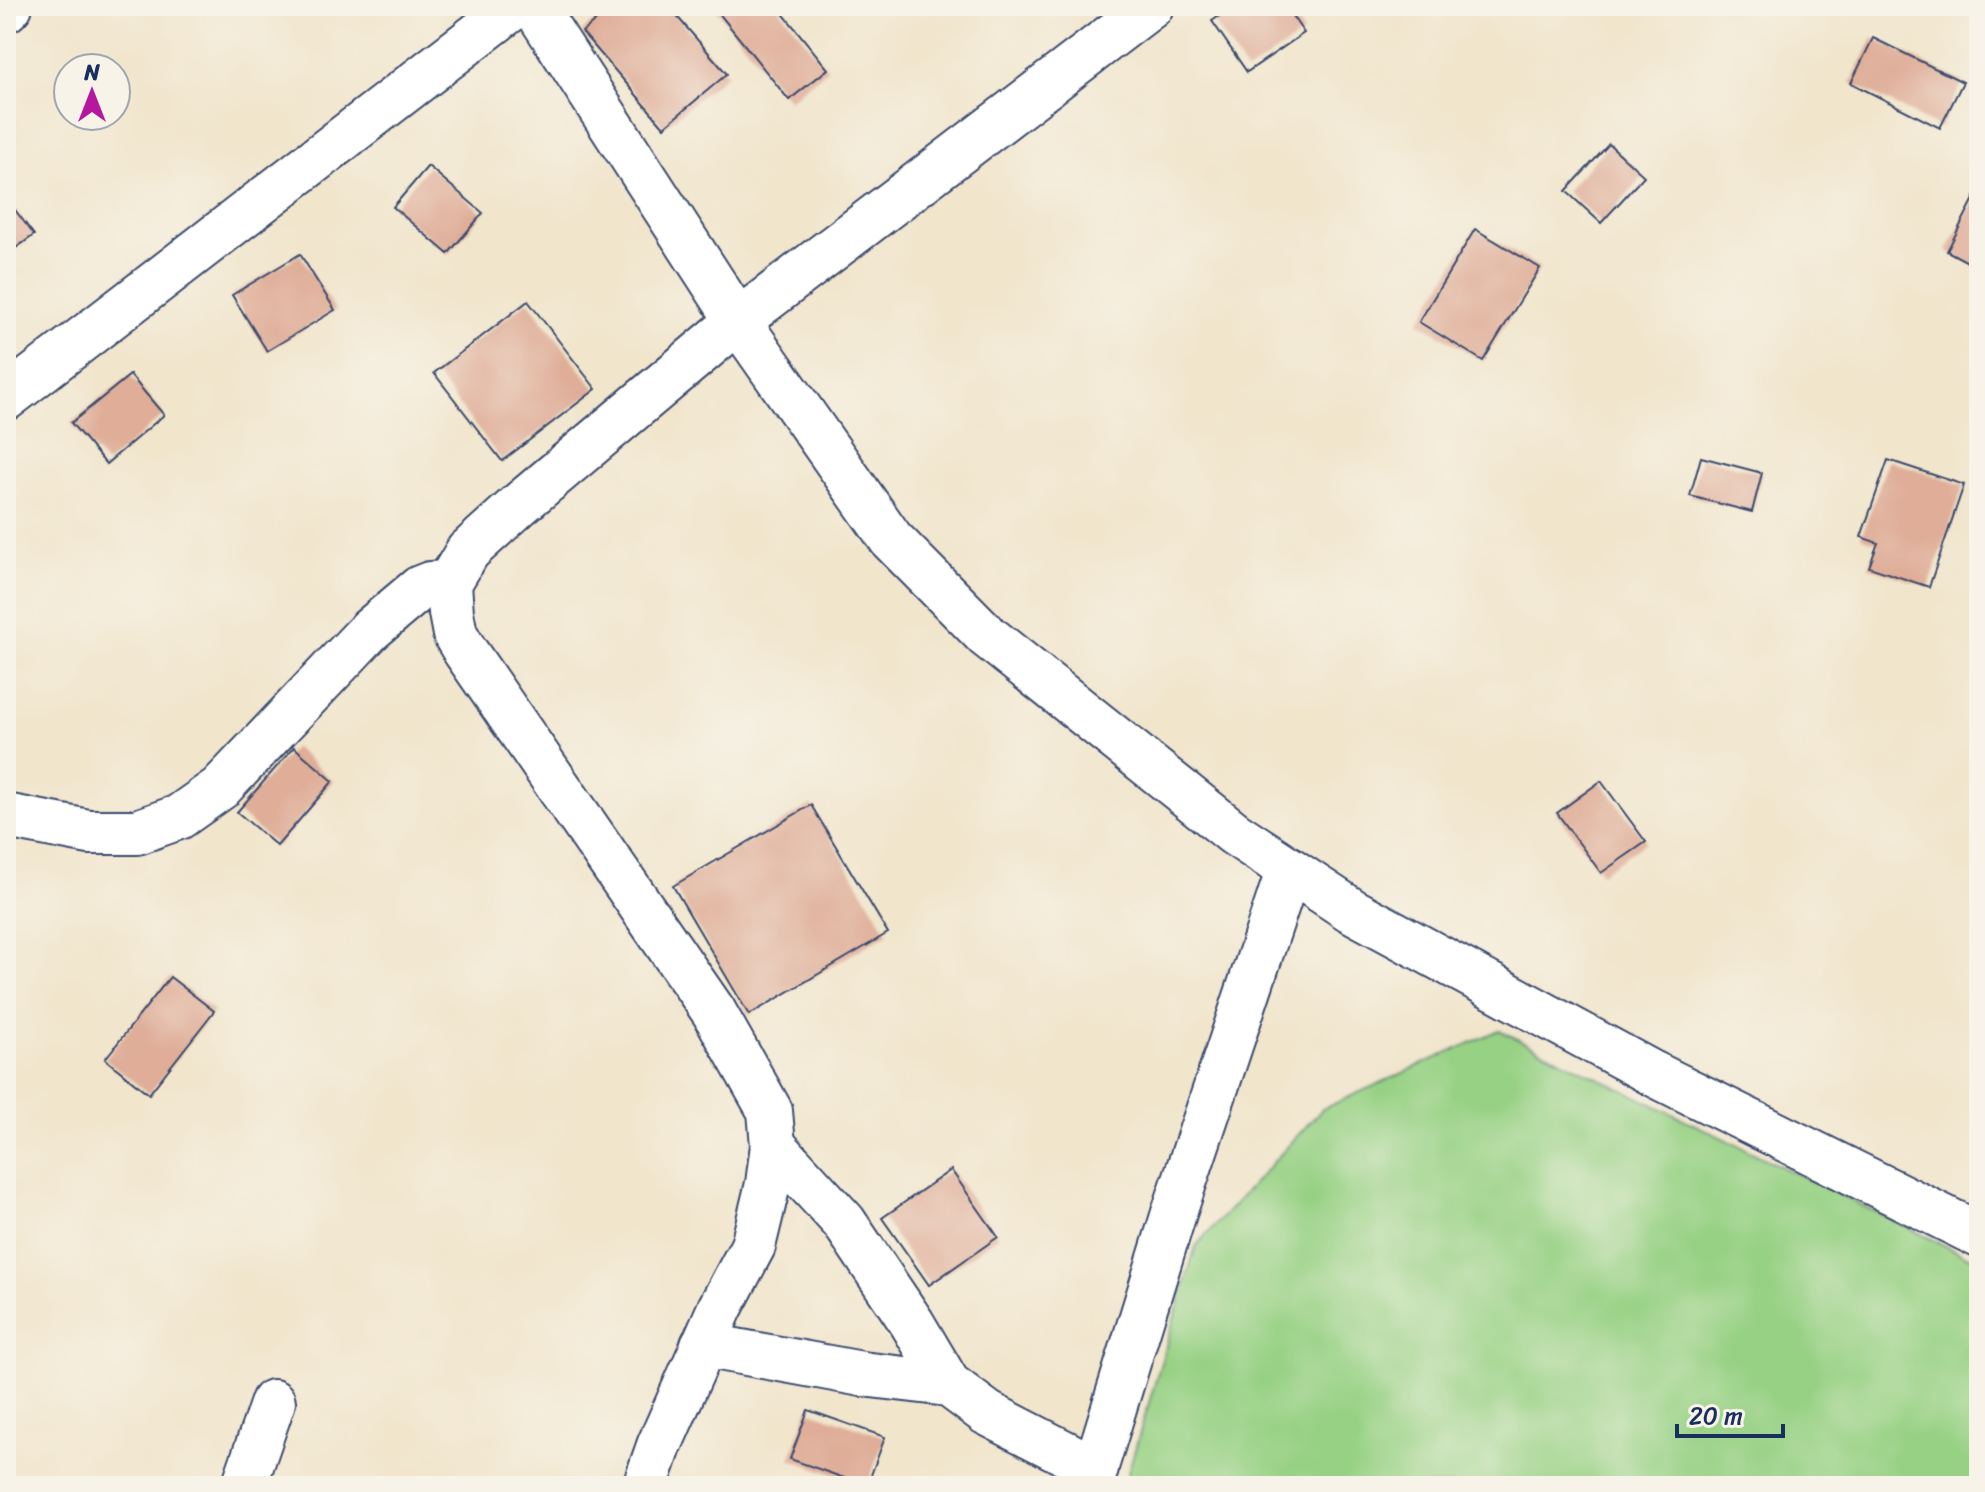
<svg xmlns="http://www.w3.org/2000/svg" width="1985" height="1492" viewBox="0 0 1985 1492" font-family="Sriracha,sans-serif">
<style>
.green{fill:#97d184;stroke:#598071;stroke-width:2}
.building{fill:#dfad98}
.lines{fill:none;stroke-linecap:round;stroke-linejoin:round}
.minor-casing{stroke:#3b4a6e;stroke-width:48}
.minor{stroke:#fff;stroke-width:44}
</style>
<rect width="100%" height="100%" fill="#f7f3e8"/>
<filter id="ink" filterUnits="userSpaceOnUse"><feTurbulence type="fractalNoise" baseFrequency=".0125" numOctaves="2"/><feDisplacementMap in="SourceGraphic" scale="16" xChannelSelector="R" yChannelSelector="G"/><feConvolveMatrix kernelMatrix="1 2 1 2 8 2 1 2 1" color-interpolation-filters="sRGB"/></filter>
<filter id="wash" filterUnits="userSpaceOnUse"><feTurbulence type="fractalNoise" baseFrequency=".006" numOctaves="4" result="noise"/><feDisplacementMap in="SourceGraphic" scale="32" xChannelSelector="R" yChannelSelector="G"/><feGaussianBlur stdDeviation="1.8" result="paint"/><feColorMatrix in="noise" values="0 0 0 0 0 0 0 0 0 0 0 0 0 0 0 0 0 1.4 0 .05"/><feComposite in="paint" operator="in"/></filter>
<g filter="url(#wash)">
<rect width="100%" height="100%" fill="#f1e5cc"/>
<path class="green" d="M1499,1030L1979,1262V1486H1124L1196,1246L1322,1109Z"/>
<g id="blocks">
<g class="building">
<path d="M613,6H668L727,74L664,127L582,32Z"/>
<path d="M713,6H777L828,69L789,100Z"/>
<path d="M1234,6H1285L1304,33L1247,72L1212,21Z"/>
<path d="M1873,38L1963,82L1940,128L1851,83Z"/>
<path d="M1609,144L1644,176L1601,223L1566,191Z"/>
<path d="M428,166L483,213L448,254L393,207Z"/>
<path d="M1976,195L1979,196V268L1947,251Z"/>
<path d="M6,198L34,235L6,255Z"/>
<path d="M1475,229L1540,268L1483,361L1419,322Z"/>
<path d="M300,254L335,310L267,351L232,295Z"/>
<path d="M528,301L596,389L502,461L434,373Z"/>
<path d="M130,375L164,415L106,464L71,423Z"/>
<path d="M1701,457L1762,473L1752,512L1690,496Z"/>
<path d="M1888,460L1964,485L1929,587L1869,567L1878,543L1861,537Z"/>
<path d="M294,747L333,781L277,846L237,812Z"/>
<path d="M1601,781L1646,842L1601,873L1557,813Z"/>
<path d="M811,805L888,933L749,1015L673,886Z"/>
<path d="M170,977L214,1011L149,1094L105,1059Z"/>
<path d="M951,1170L998,1237L929,1285L882,1218Z"/>
<path d="M808,1410L885,1437L867,1486L790,1459Z"/>
</g>
</g>
</g>
<g filter="url(#ink)">
<use href="#blocks" fill-opacity="0" stroke="#3b4a6e" stroke-width="2"/>
<g class="lines">
<g class="minor-casing">
<g id="minor">
<path d="M534,6L738,321L891,539L987,636L1234,833L1351,910L1652,1073L1979,1235"/>
<path d="M6,10L10,6"/>
<path d="M6,398L515,6"/>
<path d="M6,816L89,832H137L179,817L220,788L370,630L420,588L430,584L449,583"/>
<path d="M773,1145L844,1222L912,1323L948,1384L987,1413L1096,1469"/>
<path d="M703,1345L862,1374L948,1384"/>
<path d="M244,1486L273,1402"/>
<path d="M645,1486L659,1446L720,1308L753,1246L768,1184L773,1145L770,1111L714,1012L465,651L455,634L451,613L449,583L468,551L520,504L738,321L1151,6"/>
<path d="M1090,1486L1174,1213L1289,869"/>
</g>
</g>
<use href="#minor" class="minor"/>
</g>
</g>
<rect width="1985" height="1492" fill="none" stroke="#f7f3e8" stroke-width="32"/>
<g transform="translate(92 92)"><circle r="38" fill="#f7f3e8" stroke="#9fa5b1" stroke-width="2"/>
<path d="M0-6L14 30L0 20L-14 30Z" fill="#b5179e"/>
<text y="-12" font-size="22" font-weight="bold" text-anchor="middle" fill="#1b2f5e">N</text>
</g>
<path d="M1677 1424v12h106v-12" fill="none" stroke="#1b2f5e" stroke-width="4"/>
<text x="1689" y="1424" font-size="24" fill="#1b2f5e" stroke="#f7f3e8" stroke-width="6" paint-order="stroke">20 m</text>
</svg>
